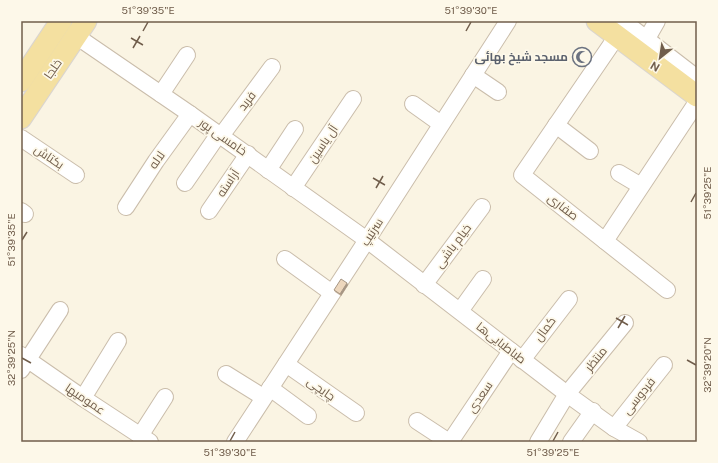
<svg xmlns="http://www.w3.org/2000/svg" width="718" height="463" viewBox="0 0 718 463" font-family="'Public Sans',Cairo,sans-serif">
<style>
.lines{fill:none;stroke-linecap:round;stroke-linejoin:round}
.minor-casing{stroke:#cabdab;stroke-width:18}
.major-casing{stroke:#dad5d0;stroke-width:23}
.minor{stroke:#fff;stroke-width:16}
.major{stroke:#f4e0a0;stroke-width:21}
.wall{fill:#ccb9a3}
.shaded-wall{fill:#a69684}
.building{fill:#edd7bd;stroke:#a69684}
.ticks{fill:none;stroke:#705d4b;stroke-width:1.5}
.labels{text-anchor:middle;dominant-baseline:central;stroke-width:3.5;stroke-linejoin:round;paint-order:stroke}
.worship-label{font-size:12px;font-weight:bold;fill:#5b616d;stroke:#fdf8e9;text-anchor:end}
.street-label{font-size:12px;fill:#705d4b;stroke:#fdf8e9}
.neatline{fill:none;stroke:#705d4b;stroke-width:1.5}
.ticks-label{font-size:10px;text-anchor:middle;fill:#705d4b}
</style>
<rect width="100%" height="100%" fill="#faf4e3"/>
<g class="lines">
<g class="minor-casing">
<g id="minor">
<path d="M623,21L697,78"/>
<path d="M76,36L190,114L367,240L567,394L614,428L639,442"/>
<path d="M617,36L522,175L605,241L697,102"/>
<path d="M641,49L657,21"/>
<path d="M473,75L498,92"/>
<path d="M161,94L187,55"/>
<path d="M413,104L441,124"/>
<path d="M556,125L590,151"/>
<path d="M21,138L76,175"/>
<path d="M268,170L295,129"/>
<path d="M619,173L641,186"/>
<path d="M185,183L216,138L221,136L272,67"/>
<path d="M293,188L353,99"/>
<path d="M126,207L156,161L190,114"/>
<path d="M21,211L25,214"/>
<path d="M209,211L248,154"/>
<path d="M605,241L667,290"/>
<path d="M285,259L332,293"/>
<path d="M424,285L482,207"/>
<path d="M460,311L483,279"/>
<path d="M21,355L83,398L150,442"/>
<path d="M522,360L569,299"/>
<path d="M286,364L356,413"/>
<path d="M21,370L60,310"/>
<path d="M226,374L263,397"/>
<path d="M270,388L308,416"/>
<path d="M83,398L118,341"/>
<path d="M417,421L449,442"/>
<path d="M614,428L664,365"/>
<path d="M140,436L165,397"/>
<path d="M235,442L367,240L508,21"/>
<path d="M450,442L511,351"/>
<path d="M538,442L567,394L625,323"/>
<path d="M571,442L593,411"/>
</g>
</g>
<g class="major-casing">
<g id="major">
<path d="M597,21L697,96"/>
<path d="M21,81L61,21"/>
<path d="M21,118L86,21"/>
</g>
</g>
<use href="#minor" class="minor"/>
<use href="#major" class="major"/>
</g>
<path class="wall" d="M347,283L348,285L341,296L335,292L334,290Z"/>
<path class="shaded-wall" d="M347,283L348,285L341,296L340,294Z"/>
<path class="building" d="M341,279L347,283L340,294L334,290Z"/>
<path class="ticks" d="M143,31L148,22M466,31L471,22M131,38L143,45M133,48L140,36M373,178L385,185M376,188L383,176M691,202L696,193M22,240L27,232M616,318L628,325M618,328L625,316M22,358L31,363M687,360L696,365M230,441L235,432M553,441L558,432"/>
<defs>
<g id="mosque-ring" transform="scale(1)"><circle r="9.5" fill="#fdf8e9" stroke="#6b7280" stroke-width="1.5"/><path d="M3.5-4.9A6 6 0 1 0 3.5 4.9A5 5 0 1 1 3.5-4.9Z" fill="#6b7280"/></g>
</defs>
<g fill-rule="evenodd">
<use href="#mosque-ring" x="582" y="57"/>
</g>
<g class="labels">
<g class="worship-label">
<text x="568" y="57">مسجد شیخ بهائی</text>
</g>
<g class="street-label">
<text transform="translate(53 69) rotate(-55)">خلجا</text>
<text transform="translate(247 101) rotate(-53)">فرید</text>
<text transform="translate(223 137) rotate(35)">خامسی پور</text>
<text transform="translate(323 144) rotate(-56)">آل یاسین</text>
<text transform="translate(49 157) rotate(34)">بکتاش</text>
<text transform="translate(157 160) rotate(-55)">لاله</text>
<text transform="translate(228 183) rotate(-56)">آراسته</text>
<text transform="translate(563 207) rotate(38)">صفاری</text>
<text transform="translate(372 232) rotate(-57)">سرتیپ</text>
<text transform="translate(453 246) rotate(-53)">خیام باشی</text>
<text transform="translate(545 329) rotate(-53)">کمال</text>
<text transform="translate(501 343) rotate(38)">طباطبایی‌ها</text>
<text transform="translate(596 359) rotate(-51)">منتظر</text>
<text transform="translate(321 389) rotate(35)">چایچی</text>
<text transform="translate(639 396) rotate(-51)">فردوسی</text>
<text transform="translate(480 397) rotate(-56)">سعدی</text>
<text transform="translate(85 399) rotate(34)">عمومیها</text>
</g>
</g>
<rect width="718" height="463" fill="none" stroke="#fdf8e9" stroke-width="44"/>
<g transform="translate(660 58) rotate(210)" stroke="#fdf8e9" stroke-width="3" paint-order="stroke">
<path d="M0-3L7 15L0 10L-7 15Z" fill="#705d4b"/>
<text y="-6" font-size="11" font-weight="bold" text-anchor="middle" fill="#705d4b">N</text>
</g>
<rect x="22" y="22" width="674" height="419" class="neatline"/>
<g class="ticks-label">
<text x="148" y="14">51°39'35"E</text>
<text x="471" y="14">51°39'30"E</text>
<text transform="translate(707 193) rotate(-90)" y="4">51°39'25"E</text>
<text transform="translate(11 240) rotate(-90)" y="4">51°39'35"E</text>
<text transform="translate(11 358) rotate(-90)" y="4">32°39'25"N</text>
<text transform="translate(707 365) rotate(-90)" y="4">32°39'20"N</text>
<text x="230" y="456">51°39'30"E</text>
<text x="553" y="456">51°39'25"E</text>
</g>
</svg>
